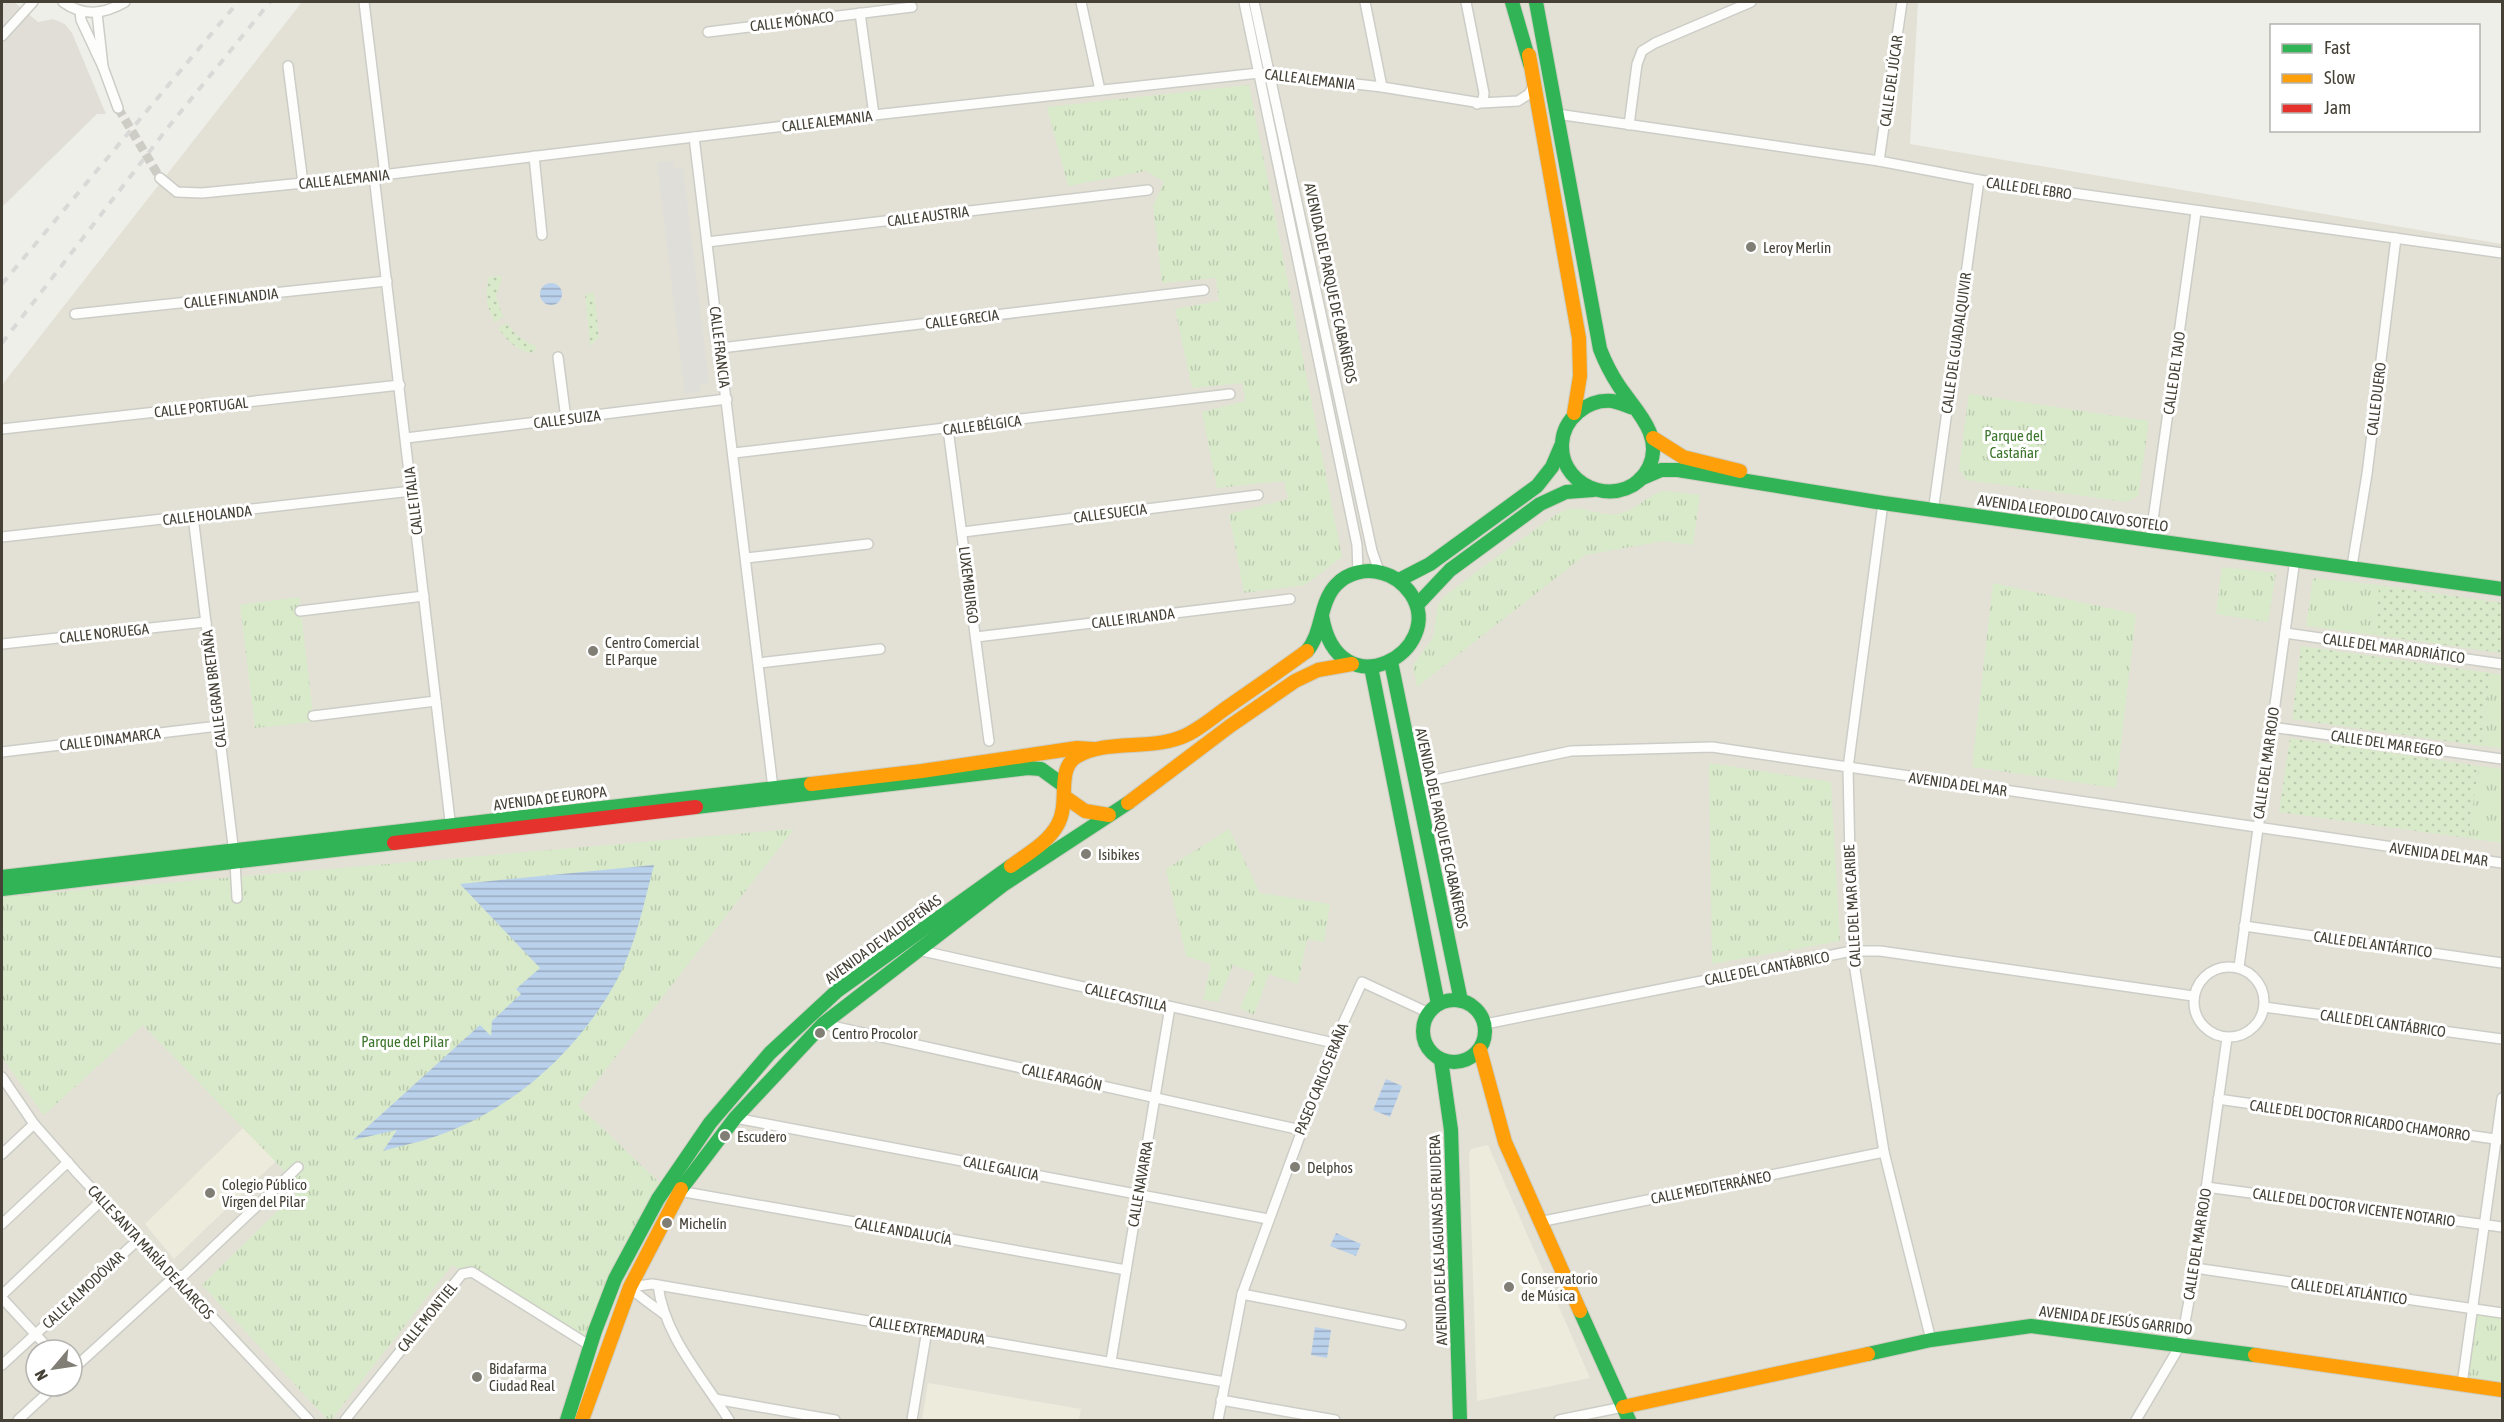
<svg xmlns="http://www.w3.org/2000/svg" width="2504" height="1422" viewBox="0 0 2504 1422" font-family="'Asap Condensed',sans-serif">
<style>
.residential{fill:#e3e1d6;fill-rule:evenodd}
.industrial{fill:#e0ded7}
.education{fill:#edebdb}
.grass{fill:url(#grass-dots)}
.park{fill:url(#park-tufts)}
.parking{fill:#dfded9}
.water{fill:url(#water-rules)}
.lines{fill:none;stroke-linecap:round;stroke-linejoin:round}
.street-tunnel{stroke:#cdccc5;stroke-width:9;stroke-dasharray:9 4.5;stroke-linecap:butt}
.street-casing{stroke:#cdcdc7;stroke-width:12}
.fast-casing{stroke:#cecdc1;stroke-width:16}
.slow-casing{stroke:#cecdc1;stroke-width:16}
.jam-casing{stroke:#cecdc1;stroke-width:16}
.street{stroke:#fdfdfc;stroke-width:9}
.fast{stroke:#30b455;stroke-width:14}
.slow{stroke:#ff9f0a;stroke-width:14}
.jam{stroke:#e5322d;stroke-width:14}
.rail{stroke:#d9d9d8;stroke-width:4;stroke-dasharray:8 8;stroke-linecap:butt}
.poi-dot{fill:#807e75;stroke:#fff;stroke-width:2}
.labels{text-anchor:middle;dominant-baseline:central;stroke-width:6;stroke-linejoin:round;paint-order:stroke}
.street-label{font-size:15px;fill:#454136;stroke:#fff}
.poi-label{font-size:15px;fill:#454136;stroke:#fff;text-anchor:start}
.park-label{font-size:15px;fill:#3c752b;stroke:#fff}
</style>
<defs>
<pattern id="grass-dots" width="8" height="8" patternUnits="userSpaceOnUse" patternTransform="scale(1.5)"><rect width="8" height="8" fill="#d8eaca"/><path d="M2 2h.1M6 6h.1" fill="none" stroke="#bbcaae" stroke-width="1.8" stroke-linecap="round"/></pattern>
<pattern id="park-tufts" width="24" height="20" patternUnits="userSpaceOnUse" patternTransform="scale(1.5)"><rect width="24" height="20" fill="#d8eaca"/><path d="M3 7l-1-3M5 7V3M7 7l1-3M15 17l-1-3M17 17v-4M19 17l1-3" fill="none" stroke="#bbcaae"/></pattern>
<pattern id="water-rules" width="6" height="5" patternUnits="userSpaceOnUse" patternTransform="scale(1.5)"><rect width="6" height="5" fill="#bad1ec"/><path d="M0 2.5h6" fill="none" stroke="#99abc0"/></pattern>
</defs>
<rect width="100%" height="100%" fill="#efefe9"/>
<path class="residential" d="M302,2H1918L1910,144L2502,244V1420H2V385ZM36,1350H72V1386H36Z"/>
<path class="industrial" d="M2,2H14L38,22L53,19L65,24L72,33L106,114H97L2,207Z"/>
<g class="education">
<path d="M243,1128L276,1161L174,1259L145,1224Z"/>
<path d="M1488,1145L1590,1378L1477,1401L1469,1154L1471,1149Z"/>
<path d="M928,1383L1081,1409L1079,1419L1083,1420H922Z"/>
</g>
<g class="grass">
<path d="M502,276L496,296L503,317L495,322C486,307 485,294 489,277Z"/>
<path d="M594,293L599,337L590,346L585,294Z"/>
<path d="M507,323C514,334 524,343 537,346L533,353C516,351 508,341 498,328Z"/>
<path d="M2379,585L2502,603V653L2374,635Z"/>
<path d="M2301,646L2490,673L2482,746L2292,719Z"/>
<path d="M2290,738L2479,766L2468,838L2279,812Z"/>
</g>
<g class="park">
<path d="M1249,85L1342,557L1305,585L1244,593L1229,514L1288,499L1284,481L1217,488L1202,412L1245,401L1243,383L1192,388L1175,309L1219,301L1216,278L1162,283L1153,206L1164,182L1146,171L1068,186L1047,107Z"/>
<path d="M1969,394L2149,421L2138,496L2127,502L1966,480L1959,468Z"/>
<path d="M1666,491L1700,495L1693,545L1664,541L1585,555L1417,687L1413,665L1433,638L1438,604L1445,596C1475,573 1506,550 1537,528C1546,522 1557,512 1568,509C1583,505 1601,518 1622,513C1638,508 1650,493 1666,491Z"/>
<path d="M2222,567L2276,573L2268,622L2216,614Z"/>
<path d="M2313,578L2379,585L2374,635L2306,626Z"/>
<path d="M1993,583L2136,614L2116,788L1972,767Z"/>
<path d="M299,597L314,722L255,728L240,605Z"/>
<path d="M2490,673L2502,675V748L2482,746Z"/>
<path d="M1709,763L1831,782L1840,941L1712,964Z"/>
<path d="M2479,766L2502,769V843L2468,838Z"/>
<path d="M794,829L578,1105L665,1188L589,1345L452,1265L331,1420H328L202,1285L301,1188L143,1025L44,1115L2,1058V897Z"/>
<path d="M1229,829L1260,893L1330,904L1324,942L1307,939L1298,984L1269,974L1254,1015L1240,1008L1255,973L1233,965L1218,1002L1203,1000L1211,964L1186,956L1166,869Z"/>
<path d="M2474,1309L2502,1313V1390L2462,1384Z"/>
</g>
<path class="parking" d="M674,161L675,169L683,168L709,383L700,384L701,392L685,394L657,163Z"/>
<g class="water">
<circle cx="551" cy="294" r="11"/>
<path d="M654,865C644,903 636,943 618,978C581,1047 519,1105 445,1133C425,1141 404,1145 383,1151L397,1130L353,1140L480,1025L491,1036L492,1021L521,994L516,989L540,968L460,884Z"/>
<path d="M1386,1079L1402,1086L1390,1117L1373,1110Z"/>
<path d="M1336,1233L1361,1244L1356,1256L1330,1246Z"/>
<path d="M1315,1327L1331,1330L1327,1358L1311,1355Z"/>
</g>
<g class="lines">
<path class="street-tunnel" d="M118,108L160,178"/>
<g class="street-casing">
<g id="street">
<path d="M63,2C84,17 104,14 125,2"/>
<path d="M364,2L385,175"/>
<path d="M1081,2L1100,90"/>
<path d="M1244,2L1357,545L1358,572"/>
<path d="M1254,2L1372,551L1379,571"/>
<path d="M1365,2L1382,87"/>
<path d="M1466,2L1484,93L1483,100L1477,104"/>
<path d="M80,11L81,20L103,67L97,13"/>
<path d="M860,13L874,115"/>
<path d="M708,32L912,7"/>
<path d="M2,36L33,2"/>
<path d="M288,66L303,183"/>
<path d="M103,67L118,108"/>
<path d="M1557,114L1879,161L1979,180L2502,253"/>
<path d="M1629,125L1637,64L1642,51L1655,43L1751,2"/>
<path d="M694,137L773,788"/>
<path d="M534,156L542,235"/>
<path d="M1879,161L1902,2"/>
<path d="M374,176L451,829"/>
<path d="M160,178L177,192L202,193L374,176L874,115L1259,73L1382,87L1481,103L1518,101L1529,94L1533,86"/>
<path d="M707,242L1148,190"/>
<path d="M75,314L387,281"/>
<path d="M721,348L1204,290"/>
<path d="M558,357L566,419"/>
<path d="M2,429L400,385"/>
<path d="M948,429L989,741"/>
<path d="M406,438L727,399"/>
<path d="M734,453L1230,394"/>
<path d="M1883,503L1848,768L1852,951L1884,1152L1931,1340"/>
<path d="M1934,505L1979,180"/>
<path d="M193,516L235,862L237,898"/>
<path d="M963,532L1258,495"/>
<path d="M2151,534L2196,212"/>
<path d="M2,537L412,491"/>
<path d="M746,558L868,544"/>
<path d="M2353,560L2367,474L2396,238"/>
<path d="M300,611L424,596"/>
<path d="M2285,633L2502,664"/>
<path d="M976,637L1290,599"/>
<path d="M2,644L206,622"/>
<path d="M759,663L880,649"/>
<path d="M313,716L436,701"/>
<path d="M2271,727L2502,759"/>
<path d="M2,752L218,726"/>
<path d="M1415,784L1571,751L1712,747L2502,863"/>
<path d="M2244,926L2502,963"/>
<path d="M918,950L1334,1043"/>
<circle cx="2229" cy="1002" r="35"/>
<path d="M2239,967L2295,559"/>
<path d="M2264,1007L2502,1039"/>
<path d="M823,1024L1301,1130"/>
<path d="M1485,1024L1852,951H1880L2193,996"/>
<path d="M2,1077L34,1124L79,1175L309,1420"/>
<path d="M2218,1099L2502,1140"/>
<path d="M735,1118L1268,1219"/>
<path d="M2,1154L34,1124"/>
<path d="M2206,1187L2502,1227"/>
<path d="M679,1191L1126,1270"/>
<path d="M1539,1222L1884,1152"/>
<path d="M2,1224L68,1162"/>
<path d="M2195,1268L2502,1313"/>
<path d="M658,1285C664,1336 703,1378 729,1420"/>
<path d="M629,1287C640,1297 652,1305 664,1314"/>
<path d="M630,1287L652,1284L1225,1382"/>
<path d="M1242,1294L1401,1325"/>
<path d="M2,1295L102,1200"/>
<path d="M2,1298L50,1350"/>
<path d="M1111,1361L1170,1007"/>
<path d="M2,1365L139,1239"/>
<path d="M72,1370L174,1277L184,1275L298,1167"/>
<path d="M2462,1384L2502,1098"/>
<path d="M715,1399L835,1420"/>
<path d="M1221,1400L1335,1420"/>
<path d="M18,1420L55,1386"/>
<path d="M345,1420L462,1274L472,1272L589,1345"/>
<path d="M912,1420L927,1330"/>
<path d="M1218,1420L1242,1294L1334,1043L1362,982L1429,1013"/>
<path d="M1559,1420L1623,1407"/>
<path d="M2136,1420L2181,1344L2195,1268L2227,1038"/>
</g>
</g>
<g class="fast-casing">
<g id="fast">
<path d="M1512,2L1530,64"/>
<path d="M1536,2L1600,349C1605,362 1611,374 1619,386C1635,410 1664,435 1649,467C1627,511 1560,491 1562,444C1563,419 1587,399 1612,401C1619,402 1627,406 1634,408"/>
<path d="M1640,479L1661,470H1678L1883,503L2502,589"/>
<path d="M1399,580L1430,564L1537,486L1552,467L1561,446"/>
<path d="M1417,605L1450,570L1540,504L1566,492L1593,490"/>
<path d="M1307,651C1323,632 1319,603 1336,585C1347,573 1366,568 1382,573C1394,576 1404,584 1411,594C1448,651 1338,712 1322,616"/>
<path d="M1391,662L1461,1001"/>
<path d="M1371,667L1438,1004"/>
<path d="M696,807L1028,768L1041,769L1063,785"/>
<path d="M2,877L811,784"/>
<path d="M2,889L394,843"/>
<circle cx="1454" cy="1031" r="31"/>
<path d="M1441,1060L1451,1130L1460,1420"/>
<path d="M681,1189L735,1118L823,1024L1003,885L1128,803"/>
<path d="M1580,1311L1629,1420"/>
<path d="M1868,1354L1931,1340L2031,1326L2255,1355"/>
<path d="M567,1420L595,1331L615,1279L658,1199L710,1123L770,1053L837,991L1011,866"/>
</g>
</g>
<g class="slow-casing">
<g id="slow">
<path d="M1529,55L1579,338L1580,376L1574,413"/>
<path d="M1653,438L1683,457L1740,471"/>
<path d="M811,784L922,771L1077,748L1093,749"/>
<path d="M1065,797L1085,811L1109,815"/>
<path d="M1128,803L1230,726L1295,681L1318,670L1352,664"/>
<path d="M1011,866C1027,854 1048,843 1058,824C1070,802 1056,770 1076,757C1105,739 1147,750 1179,738C1197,732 1213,717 1229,706C1255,688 1281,670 1307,651"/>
<path d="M1480,1050L1505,1142L1580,1311"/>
<path d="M2255,1355L2502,1390"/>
<path d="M1623,1407L1868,1354"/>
<path d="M582,1420L630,1287L681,1189"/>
</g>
</g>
<g class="jam-casing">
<path id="jam" d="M394,843L696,807"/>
</g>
<use href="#street" class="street"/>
<use href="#fast" class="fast"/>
<use href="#slow" class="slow"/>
<use href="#jam" class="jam"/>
<g class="rail">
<path d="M2,284L238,2"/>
<path d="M2,343L170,125L270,2"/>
</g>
</g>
<g class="poi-dot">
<circle cx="1751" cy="247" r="6"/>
<circle cx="593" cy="651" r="6"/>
<circle cx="1086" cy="854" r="6"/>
<circle cx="820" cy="1033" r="6"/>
<circle cx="725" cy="1136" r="6"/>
<circle cx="1295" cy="1167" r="6"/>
<circle cx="210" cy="1193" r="6"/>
<circle cx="667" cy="1223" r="6"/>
<circle cx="1509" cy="1287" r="6"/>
<circle cx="477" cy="1377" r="6"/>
</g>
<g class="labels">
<g class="street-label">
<text transform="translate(792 21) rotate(-7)">CALLE MÓNACO</text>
<text transform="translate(1310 79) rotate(7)">CALLE ALEMANIA</text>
<text transform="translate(1891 81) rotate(-82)">CALLE DEL JÚCAR</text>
<text transform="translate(827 121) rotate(-7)">CALLE ALEMANIA</text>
<text transform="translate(344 179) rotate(-6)">CALLE ALEMANIA</text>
<text transform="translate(2029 188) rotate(8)">CALLE DEL EBRO</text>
<text transform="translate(928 216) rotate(-7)">CALLE AUSTRIA</text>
<text transform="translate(1331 283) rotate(78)">AVENIDA DEL PARQUE DE CABAÑEROS</text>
<text transform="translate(231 298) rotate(-6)">CALLE FINLANDIA</text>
<text transform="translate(962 319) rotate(-7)">CALLE GRECIA</text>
<text transform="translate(1956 343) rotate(-82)">CALLE DEL GUADALQUIVIR</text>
<text transform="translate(720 347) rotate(83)">CALLE FRANCIA</text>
<text transform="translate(2174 373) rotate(-82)">CALLE DEL TAJO</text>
<text transform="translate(2376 399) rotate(-83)">CALLE DUERO</text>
<text transform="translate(201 407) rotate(-6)">CALLE PORTUGAL</text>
<text transform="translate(567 419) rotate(-7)">CALLE SUIZA</text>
<text transform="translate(982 425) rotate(-7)">CALLE BÉLGICA</text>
<text transform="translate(413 501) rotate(-97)">CALLE ITALIA</text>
<text transform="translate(1110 513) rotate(-7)">CALLE SUECIA</text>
<text transform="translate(2073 513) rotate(8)">AVENIDA LEOPOLDO CALVO SOTELO</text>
<text transform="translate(207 515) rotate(-6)">CALLE HOLANDA</text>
<text transform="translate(969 585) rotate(83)">LUXEMBURGO</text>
<text transform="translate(1133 618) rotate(-7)">CALLE IRLANDA</text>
<text transform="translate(104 633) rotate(-6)">CALLE NORUEGA</text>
<text transform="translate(2394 648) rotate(8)">CALLE DEL MAR ADRIÁTICO</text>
<text transform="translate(214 689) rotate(-97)">CALLE GRAN BRETAÑA</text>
<text transform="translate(110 739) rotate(-7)">CALLE DINAMARCA</text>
<text transform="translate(2387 743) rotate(8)">CALLE DEL MAR EGEO</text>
<text transform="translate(2266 763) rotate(-82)">CALLE DEL MAR ROJO</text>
<text transform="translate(1958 784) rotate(8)">AVENIDA DEL MAR</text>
<text transform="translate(550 798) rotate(-7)">AVENIDA DE EUROPA</text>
<text transform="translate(1442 828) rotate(78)">AVENIDA DEL PARQUE DE CABAÑEROS</text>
<text transform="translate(2439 854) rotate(8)">AVENIDA DEL MAR</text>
<text transform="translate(1852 906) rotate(-93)">CALLE DEL MAR CARIBE</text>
<text transform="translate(883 939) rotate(-36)">AVENIDA DE VALDEPEÑAS</text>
<text transform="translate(2373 944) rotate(8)">CALLE DEL ANTÁRTICO</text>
<text transform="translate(1767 968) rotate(-11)">CALLE DEL CANTÁBRICO</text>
<text transform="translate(1126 997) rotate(13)">CALLE CASTILLA</text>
<text transform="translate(2383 1023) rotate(8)">CALLE DEL CANTÁBRICO</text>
<text transform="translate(1062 1077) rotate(12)">CALLE ARAGÓN</text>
<text transform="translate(1321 1079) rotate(-68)">PASEO CARLOS ERAÑA</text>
<text transform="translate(2360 1120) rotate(8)">CALLE DEL DOCTOR RICARDO CHAMORRO</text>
<text transform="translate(1001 1168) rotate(11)">CALLE GALICIA</text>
<text transform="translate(1140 1184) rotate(-80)">CALLE NAVARRA</text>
<text transform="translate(1711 1187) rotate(-11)">CALLE MEDITERRÁNEO</text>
<text transform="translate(2354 1207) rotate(8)">CALLE DEL DOCTOR VICENTE NOTARIO</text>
<text transform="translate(903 1231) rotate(10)">CALLE ANDALUCÍA</text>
<text transform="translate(1438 1240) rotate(-92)">AVENIDA DE LAS LAGUNAS DE RUIDERA</text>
<text transform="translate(2197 1244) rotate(-81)">CALLE DEL MAR ROJO</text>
<text transform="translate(151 1252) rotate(47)">CALLE SANTA MARÍA DE ALARCOS</text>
<text transform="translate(83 1290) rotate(-43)">CALLE ALMODÓVAR</text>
<text transform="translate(2349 1291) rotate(8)">CALLE DEL ATLÁNTICO</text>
<text transform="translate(427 1317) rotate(-51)">CALLE MONTIEL</text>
<text transform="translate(2116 1320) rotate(7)">AVENIDA DE JESÚS GARRIDO</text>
<text transform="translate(927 1330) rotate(9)">CALLE EXTREMADURA</text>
</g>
<g class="poi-label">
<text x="1763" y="247">Leroy Merlin</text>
<text x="605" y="642">Centro Comercial<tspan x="605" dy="17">El Parque</tspan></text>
<text x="1098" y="854">Isibikes</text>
<text x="832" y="1033">Centro Procolor</text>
<text x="737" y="1136">Escudero</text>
<text x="1307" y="1167">Delphos</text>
<text x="222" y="1184">Colegio Público<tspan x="222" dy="17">Vírgen del Pilar</tspan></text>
<text x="679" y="1223">Michelín</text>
<text x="1521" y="1278">Conservatorio<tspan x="1521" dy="17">de Música</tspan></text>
<text x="489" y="1368">Bidafarma<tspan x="489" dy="17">Ciudad Real</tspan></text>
</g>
<g class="park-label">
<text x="2014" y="435">Parque del<tspan x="2014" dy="17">Castañar</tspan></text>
<text x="405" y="1041">Parque del Pilar</text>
</g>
</g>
<rect width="2504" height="1422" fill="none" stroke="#454136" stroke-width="6"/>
<rect x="2270" y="24" width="210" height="108" fill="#ffffff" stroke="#b5b3af" stroke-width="1.5"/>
<rect x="2282" y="44" width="30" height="9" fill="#30b455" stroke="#b5b3af" stroke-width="1.5"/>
<text x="2324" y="54" font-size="18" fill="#454136">Fast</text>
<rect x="2282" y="74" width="30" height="9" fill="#ff9f0a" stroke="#b5b3af" stroke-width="1.5"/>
<text x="2324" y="84" font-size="18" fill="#454136">Slow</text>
<rect x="2282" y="104" width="30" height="9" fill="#e5322d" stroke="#b5b3af" stroke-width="1.5"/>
<text x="2324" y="114" font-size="18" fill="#454136">Jam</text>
<g transform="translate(54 1368) rotate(241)"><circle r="28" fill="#ffffff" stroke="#b5b3af" stroke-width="1.5"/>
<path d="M0-4.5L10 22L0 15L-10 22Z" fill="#807e75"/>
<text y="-9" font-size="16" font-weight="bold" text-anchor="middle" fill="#454136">N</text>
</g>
</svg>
